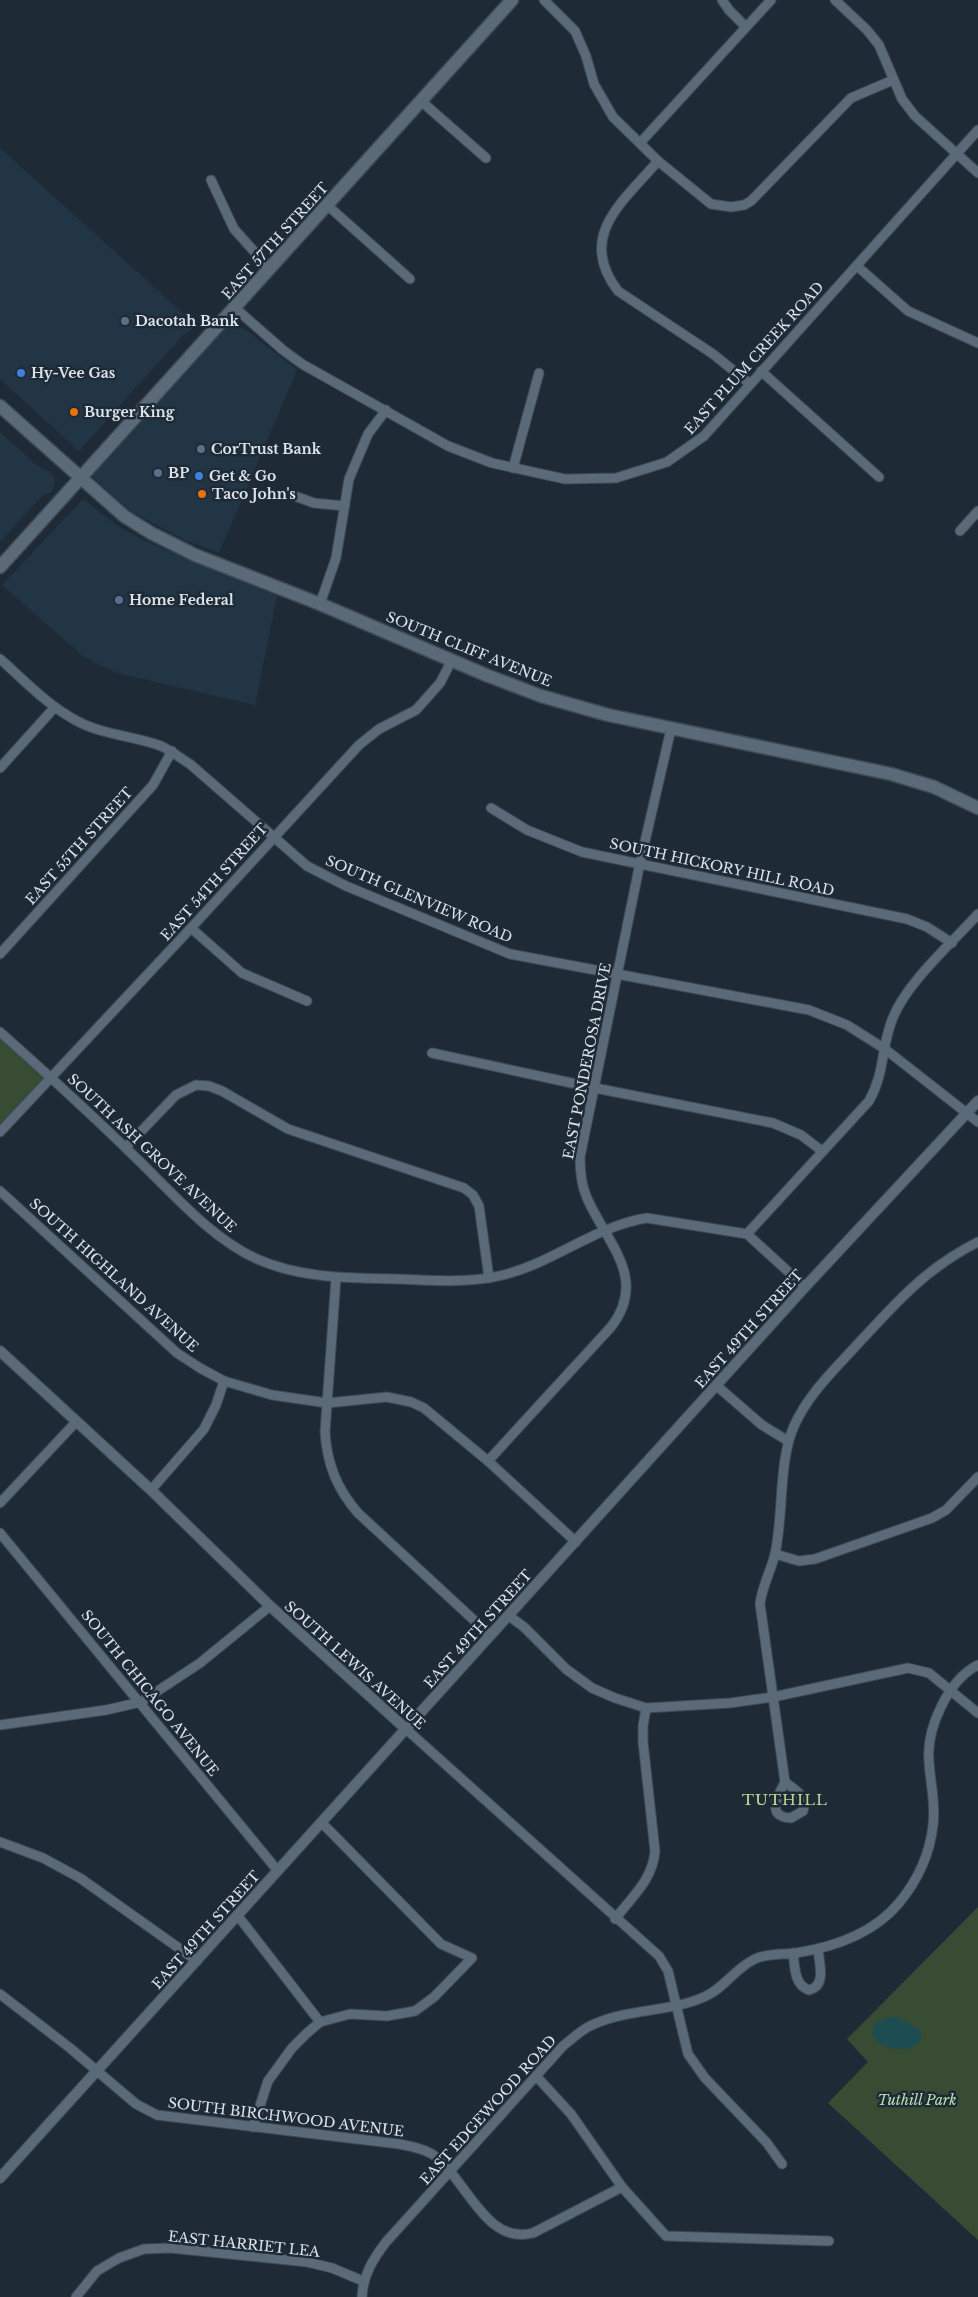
<svg xmlns="http://www.w3.org/2000/svg" width="978" height="2297" viewBox="0 0 978 2297" font-family="'Libre Baskerville',serif">
<style>
.built{fill:#223545}
.green{fill:#384c34}
.water{fill:#1d4d52}
.lines{fill:none;stroke-linecap:round;stroke-linejoin:round}
.minor-casing{stroke:#3e4953;stroke-width:11}
.tertiary-casing{stroke:#3e4953;stroke-width:12}
.secondary-casing{stroke:#3e4953;stroke-width:15}
.minor{stroke:#5b6a78;stroke-width:9}
.tertiary{stroke:#5b6a78;stroke-width:10}
.secondary{stroke:#5b6a78;stroke-width:12}
.service-dot{fill:#5c6f8a;stroke:#1e2b37;stroke-width:2}
.shop-dot{fill:#3f7fe0;stroke:#1e2b37;stroke-width:2}
.food-dot{fill:#e8710a;stroke:#1e2b37;stroke-width:2}
.labels{text-anchor:middle;dominant-baseline:central;stroke-width:5;stroke-linejoin:round;paint-order:stroke}
.street-label{font-size:14px;fill:#dae2ea;stroke:#1e2b37}
.poi-label{font-size:14px;font-weight:bold;fill:#dae2ea;stroke:#1e2b37;text-anchor:start}
.park-label{font-size:14px;font-style:italic;fill:#b8e3b0;stroke:#1e2b37}
.neighbourhood-label{font-size:15px;letter-spacing:1px;fill:#b7d791;stroke:#1e2b37}
</style>
<rect width="100%" height="100%" fill="#1e2b37"/>
<g class="built">
<path d="M0,148L197,326L184,334L79,451L0,379Z"/>
<path d="M232,319L297,370L219,553L185,540L130,511L89,474Z"/>
<path d="M0,432L35,464L53,474L55,481L54,487L51,492L42,496L0,542Z"/>
<path d="M83,499L118,526L143,540L277,596L255,705L117,673L84,657L2,585Z"/>
</g>
<g class="green">
<path d="M0,1031L50,1077L0,1131Z"/>
<path d="M978,1907V2240L828,2103L868,2062L847,2039Z"/>
</g>
<path class="water" d="M895,2017L909,2023L920,2031C928,2060 861,2051 874,2026C878,2019 887,2018 895,2017Z"/>
<g class="lines">
<g class="minor-casing">
<g id="minor">
<path d="M544,0L575,31L586,56L594,84L613,117L658,161L711,204L731,207L744,205L751,201L851,98L893,80"/>
<path d="M722,0L729,10L746,27"/>
<path d="M835,0L867,30L879,45L902,99L915,116L978,173"/>
<path d="M421,101L486,158"/>
<path d="M640,143L771,0"/>
<path d="M658,161C623,202 576,236 618,291L713,354L750,384"/>
<path d="M211,180L234,229L270,269"/>
<path d="M327,205L410,279"/>
<path d="M857,266L908,311L978,343"/>
<path d="M235,308L283,350L302,364L448,446L492,463L565,479L616,478L667,462L704,436L978,130"/>
<path d="M761,371L879,477"/>
<path d="M513,468L539,373"/>
<path d="M289,494L314,503L345,506"/>
<path d="M960,531L978,511"/>
<path d="M320,604L336,558L349,479L368,434L386,410"/>
<path d="M0,659C24,680 48,706 77,721C103,735 134,736 161,746C172,751 180,758 190,764L307,866L346,886L510,954L809,1010L847,1025L885,1049L978,1122"/>
<path d="M0,768L55,707"/>
<path d="M491,808L527,830L582,852L907,919L927,927L952,943"/>
<path d="M191,928L242,973L307,1001"/>
<path d="M0,954L153,785L172,751"/>
<path d="M0,1032C45,1072 90,1113 133,1155C170,1190 210,1238 257,1259C300,1278 347,1278 394,1279C431,1280 467,1284 503,1275C553,1263 595,1226 647,1218L747,1234L805,1287"/>
<path d="M432,1053L595,1088L773,1123L801,1135L822,1151"/>
<path d="M0,1132L191,928L359,745L379,729L416,710L440,683L452,660"/>
<path d="M126,1147L176,1095L196,1085L209,1086L222,1091L288,1129L464,1188L473,1195L479,1206L489,1278"/>
<path d="M0,1191L177,1353L200,1368L224,1381L272,1395L327,1403L387,1397L411,1402L424,1408L488,1461L576,1542"/>
<path d="M747,1234L869,1101C885,1073 881,1048 892,1020C906,983 951,944 978,914"/>
<path d="M336,1278L325,1432C327,1464 337,1489 358,1513L490,1635"/>
<path d="M717,1386L762,1425L788,1441"/>
<path d="M488,1461L611,1327C649,1278 606,1242 587,1198C581,1185 580,1171 580,1157L640,863L671,729"/>
<path d="M151,1490L204,1429L216,1405L224,1381"/>
<path d="M0,1503L76,1422"/>
<path d="M0,1533L278,1871"/>
<path d="M775,1554L799,1561L815,1559L932,1518L946,1510L978,1477"/>
<path d="M509,1616L524,1627L566,1669L592,1688L615,1698L646,1708L730,1703L773,1697L908,1668L929,1673L978,1713"/>
<path d="M0,1725L106,1710L141,1702L200,1663L270,1606"/>
<path d="M406,1729L659,1956L668,1971L688,2054L705,2078L767,2143L782,2164"/>
<path d="M785,1782L760,1604C762,1586 771,1571 775,1554C784,1513 778,1463 794,1426C808,1395 832,1372 854,1348C894,1305 924,1269 978,1242"/>
<path d="M785,1782C795,1790 808,1796 803,1811L791,1818C765,1817 778,1795 785,1782Z"/>
<path d="M0,1842L43,1858L80,1878L197,1961"/>
<path d="M238,1916L320,2022"/>
<path d="M615,1919C632,1897 653,1879 655,1851L643,1742V1726L646,1708"/>
<path d="M793,1953C795,1967 794,1985 809,1990C827,1986 819,1963 818,1949"/>
<path d="M0,1994L70,2048L136,2104L157,2115L399,2144C410,2146 422,2148 432,2154C466,2177 485,2246 533,2233L622,2187"/>
<path d="M537,2077L571,2114L622,2187L666,2236L829,2241"/>
<path d="M253,2127L268,2081L292,2048L306,2034L320,2022L350,2014L387,2016L415,2011L434,1997L472,1958L441,1944L322,1823"/>
<path d="M76,2297L97,2271L119,2258L144,2249L170,2248L307,2262L332,2268L363,2281"/>
<path d="M362,2297C363,2275 373,2259 386,2242L563,2046C572,2039 581,2030 590,2026C626,2008 668,2013 704,1997C724,1989 735,1968 755,1959C768,1953 782,1955 796,1953C835,1947 873,1934 899,1903C917,1881 930,1854 933,1825C936,1802 930,1783 929,1761C926,1729 948,1680 978,1665"/>
</g>
</g>
<g class="tertiary-casing">
<g id="tertiary">
<path d="M0,1351L151,1490L270,1606L406,1729"/>
<path d="M0,2178L805,1287L978,1101"/>
</g>
</g>
<g class="secondary-casing">
<g id="secondary">
<path d="M0,406L124,516L151,533L195,555L320,604L486,675L541,696L608,715L891,774L934,787L978,808"/>
<path d="M0,567L512,0"/>
</g>
</g>
<use href="#minor" class="minor"/>
<use href="#tertiary" class="tertiary"/>
<use href="#secondary" class="secondary"/>
</g>
<g class="service-dot">
<circle cx="125" cy="321" r="5"/>
<circle cx="201" cy="449" r="5"/>
<circle cx="158" cy="473" r="5"/>
<circle cx="119" cy="600" r="5"/>
</g>
<g class="shop-dot">
<circle cx="21" cy="373" r="5"/>
<circle cx="199" cy="476" r="5"/>
</g>
<g class="food-dot">
<circle cx="74" cy="412" r="5"/>
<circle cx="202" cy="494" r="5"/>
</g>
<g class="labels">
<g class="street-label">
<text transform="translate(275 241) rotate(-48)">EAST 57TH STREET</text>
<text transform="translate(754 358) rotate(-48)">EAST PLUM CREEK ROAD</text>
<text transform="translate(469 649) rotate(22)">SOUTH CLIFF AVENUE</text>
<text transform="translate(79 846) rotate(-48)">EAST 55TH STREET</text>
<text transform="translate(722 867) rotate(12)">SOUTH HICKORY HILL ROAD</text>
<text transform="translate(214 882) rotate(-48)">EAST 54TH STREET</text>
<text transform="translate(419 899) rotate(23)">SOUTH GLENVIEW ROAD</text>
<text transform="translate(587 1061) rotate(-79)">EAST PONDEROSA DRIVE</text>
<text transform="translate(152 1153) rotate(43)">SOUTH ASH GROVE AVENUE</text>
<text transform="translate(114 1275) rotate(42)">SOUTH HIGHLAND AVENUE</text>
<text transform="translate(749 1329) rotate(-48)">EAST 49TH STREET</text>
<text transform="translate(478 1629) rotate(-48)">EAST 49TH STREET</text>
<text transform="translate(355 1665) rotate(42)">SOUTH LEWIS AVENUE</text>
<text transform="translate(150 1693) rotate(51)">SOUTH CHICAGO AVENUE</text>
<text transform="translate(206 1930) rotate(-48)">EAST 49TH STREET</text>
<text transform="translate(488 2110) rotate(-48)">EAST EDGEWOOD ROAD</text>
<text transform="translate(286 2117) rotate(7)">SOUTH BIRCHWOOD AVENUE</text>
<text transform="translate(244 2244) rotate(6)">EAST HARRIET LEA</text>
</g>
<g class="poi-label">
<text x="135" y="321">Dacotah Bank</text>
<text x="31" y="373">Hy-Vee Gas</text>
<text x="84" y="412">Burger King</text>
<text x="211" y="449">CorTrust Bank</text>
<text x="168" y="473">BP</text>
<text x="209" y="476">Get &amp; Go</text>
<text x="212" y="494">Taco John's</text>
<text x="129" y="600">Home Federal</text>
</g>
<g class="park-label">
<text x="917" y="2100">Tuthill Park</text>
</g>
<g class="neighbourhood-label">
<text x="785" y="1799">TUTHILL</text>
</g>
</g>
</svg>
